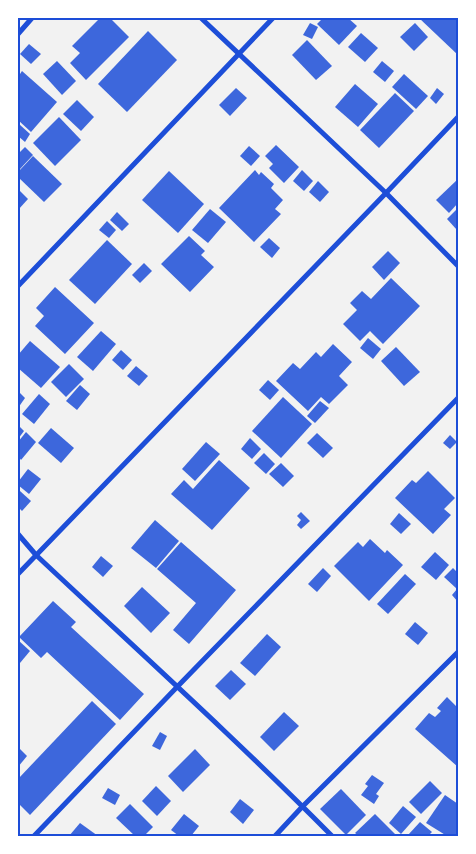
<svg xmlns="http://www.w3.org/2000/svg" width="476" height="854" viewBox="0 0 476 854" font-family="'Space Grotesk',sans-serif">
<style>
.building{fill:#3d67dc}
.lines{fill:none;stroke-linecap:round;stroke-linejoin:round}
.minor{stroke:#1d4ed8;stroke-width:5}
.neatline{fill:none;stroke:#1d4ed8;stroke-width:2}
</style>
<rect width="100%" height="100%" fill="#f2f2f2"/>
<g class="building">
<path d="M100,18H110L129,37L86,80L70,63L80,53L72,46Z"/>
<path d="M323,18H348L357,26L339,45L317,24Z"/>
<path d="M419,18H458V55Z"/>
<path d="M310,23L318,27L312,39L303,35Z"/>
<path d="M415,23L428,37L414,51L400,37Z"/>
<path d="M148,31L177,60L127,112L98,84Z"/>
<path d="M361,33L378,48L365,62L348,47Z"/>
<path d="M307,40L332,66L316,80L292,55Z"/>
<path d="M29,44L41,54L31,64L20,54Z"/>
<path d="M57,61L76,81L62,95L43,74Z"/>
<path d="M382,61L394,71L385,82L373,72Z"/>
<path d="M22,71L57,102L31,132L18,120V77Z"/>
<path d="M404,74L428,96L416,109L392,87Z"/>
<path d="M355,84L378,104L358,127L335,107Z"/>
<path d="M236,88L247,98L230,116L219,105Z"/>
<path d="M437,88L444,94L436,104L430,98Z"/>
<path d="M395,93L414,111L379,148L360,130Z"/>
<path d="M77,100L94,117L81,131L63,114Z"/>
<path d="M59,117L81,140L55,166L33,143Z"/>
<path d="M19,124L30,134L25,142L18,136V126Z"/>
<path d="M276,145L299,167L284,183L269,168L273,164L265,156Z"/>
<path d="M249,146L260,156L251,166L240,156Z"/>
<path d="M25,147L33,155L20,169L18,167V154Z"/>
<path d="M33,156L62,184L44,202L18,177V172Z"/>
<path d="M255,170L259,175L261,172L274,184L271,188L283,200L275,209L281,214L254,242L219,208Z"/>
<path d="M302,170L313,181L304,191L293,181Z"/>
<path d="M169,171L204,204L178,233L142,200Z"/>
<path d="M458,179V203L449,213L436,200Z"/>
<path d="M318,181L329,192L320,202L309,192Z"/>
<path d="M18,189L28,199L18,210Z"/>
<path d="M458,208V228L457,230L447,219Z"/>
<path d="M210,209L226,222L208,243L192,230Z"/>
<path d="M117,212L129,224L122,231L110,220Z"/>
<path d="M107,221L116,230L109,238L99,230Z"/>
<path d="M189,236L205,251L201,255L214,267L190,292L161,264Z"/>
<path d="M269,238L280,248L272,258L260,247Z"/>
<path d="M107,240L132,264L95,304L69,280Z"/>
<path d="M388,251L400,263L384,280L372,267Z"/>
<path d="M144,263L152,271L140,283L132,275Z"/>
<path d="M391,278L420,306L383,344L370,331L360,341L343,324L357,310L350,303L362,291L371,299Z"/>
<path d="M55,287L94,323L65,354L35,326L44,316L36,308Z"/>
<path d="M101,331L116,344L93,371L77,357Z"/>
<path d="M368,338L381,349L373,359L360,348Z"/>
<path d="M30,341L60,367L41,388L18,368V355Z"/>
<path d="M333,344L352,362L339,376L348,385L329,404L321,397L308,411L276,381L293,363L300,369L316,352L321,357Z"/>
<path d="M396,347L420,372L404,386L381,361Z"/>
<path d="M121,350L132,360L123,370L112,360Z"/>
<path d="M69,364L84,379L66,397L51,382Z"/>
<path d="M136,366L148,376L139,386L127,376Z"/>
<path d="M268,380L279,390L270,400L259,390Z"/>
<path d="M80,385L90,394L77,410L66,401Z"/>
<path d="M18,391L25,398L18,408Z"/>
<path d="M39,394L50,404L34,424L22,414Z"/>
<path d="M283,397L312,424L281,458L252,431Z"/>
<path d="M320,401L329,408L315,423L307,416Z"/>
<path d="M18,425L24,431L18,439Z"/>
<path d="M51,428L74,448L61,463L38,443Z"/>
<path d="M26,432L36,442L21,460L18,456V442Z"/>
<path d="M317,433L333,448L323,458L307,443Z"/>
<path d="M450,435L457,442L450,449L443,443Z"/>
<path d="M250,438L261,449L252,459L241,449Z"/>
<path d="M206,442L220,454L195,481L182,469Z"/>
<path d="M264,453L275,464L266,474L254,463Z"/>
<path d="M219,460L250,488L212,530L171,494L184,480L193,489Z"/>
<path d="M281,463L294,476L283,487L269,474Z"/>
<path d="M28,469L41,479L29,494L18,485V482Z"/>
<path d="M428,471L455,498L444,509L451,515L433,534L395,498L412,480L416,483Z"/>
<path d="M20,491L31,501L22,511L18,507V494Z"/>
<path d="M301,512L310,521L301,529L297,525L301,520L297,516Z"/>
<path d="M399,513L411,524L401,534L390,524Z"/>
<path d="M155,520L179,541L156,568L131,548Z"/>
<path d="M370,539L385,553L387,550L403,565L369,601L334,566L358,542L363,547Z"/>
<path d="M181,542L236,590L189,644L173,630L196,603L157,569Z"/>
<path d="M435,552L449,565L436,580L421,567Z"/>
<path d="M101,556L113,566L103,577L92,567Z"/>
<path d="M323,568L331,576L317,592L308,584Z"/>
<path d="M453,568L458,573V602L452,595L457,589L444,577Z"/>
<path d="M405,574L416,584L388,614L377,604Z"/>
<path d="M142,587L170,613L151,633L124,606Z"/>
<path d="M53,601L76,622L71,627L144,694L120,720L47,652L41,658L19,637Z"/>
<path d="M415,622L428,633L418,645L405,634Z"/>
<path d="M267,634L281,647L255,676L240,663Z"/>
<path d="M18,640L30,651L20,663L18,661Z"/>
<path d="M231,670L246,684L230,700L215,686Z"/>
<path d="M447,697L458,708V767L415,729L429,713L435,717L441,711L437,708Z"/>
<path d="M92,701L116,724L30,815L18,803V779Z"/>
<path d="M284,712L299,726L274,751L260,737Z"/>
<path d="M160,732L167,736L160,750L152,746Z"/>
<path d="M18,747L27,756L18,767Z"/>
<path d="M195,749L210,765L183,792L168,776Z"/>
<path d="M372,775L384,783L376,794L379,796L374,804L361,795L368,786L365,784Z"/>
<path d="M430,781L442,793L421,814L409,802Z"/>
<path d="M156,786L171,801L157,816L142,801Z"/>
<path d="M108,788L120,795L115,805L102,798Z"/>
<path d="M341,789L366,815L346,835L320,809Z"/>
<path d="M445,795L458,804V836H447L426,823Z"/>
<path d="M240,799L254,810L243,824L230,812Z"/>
<path d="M130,804L153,827L144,836H135L116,818Z"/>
<path d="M403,806L416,817L401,834L389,823Z"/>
<path d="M184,814L199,826L191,836H179L171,830Z"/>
<path d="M375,814L397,836H359L355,833Z"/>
<path d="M420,822L432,832L428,836H410L408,835Z"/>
<path d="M80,823L98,836H69Z"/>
</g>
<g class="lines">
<g class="minor">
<path d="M201,18L386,193L458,266"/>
<path d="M18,34L32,18"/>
<path d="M18,286L273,18"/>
<path d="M18,534L36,555C135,648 236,739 332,836"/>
<path d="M18,574L386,193L458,117"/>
<path d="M34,836L177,687L458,398"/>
<path d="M275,836L302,807L458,652"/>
</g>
</g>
<rect width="476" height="854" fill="none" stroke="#ffffff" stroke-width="38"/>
<rect x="19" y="19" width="438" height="816" class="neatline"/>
</svg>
